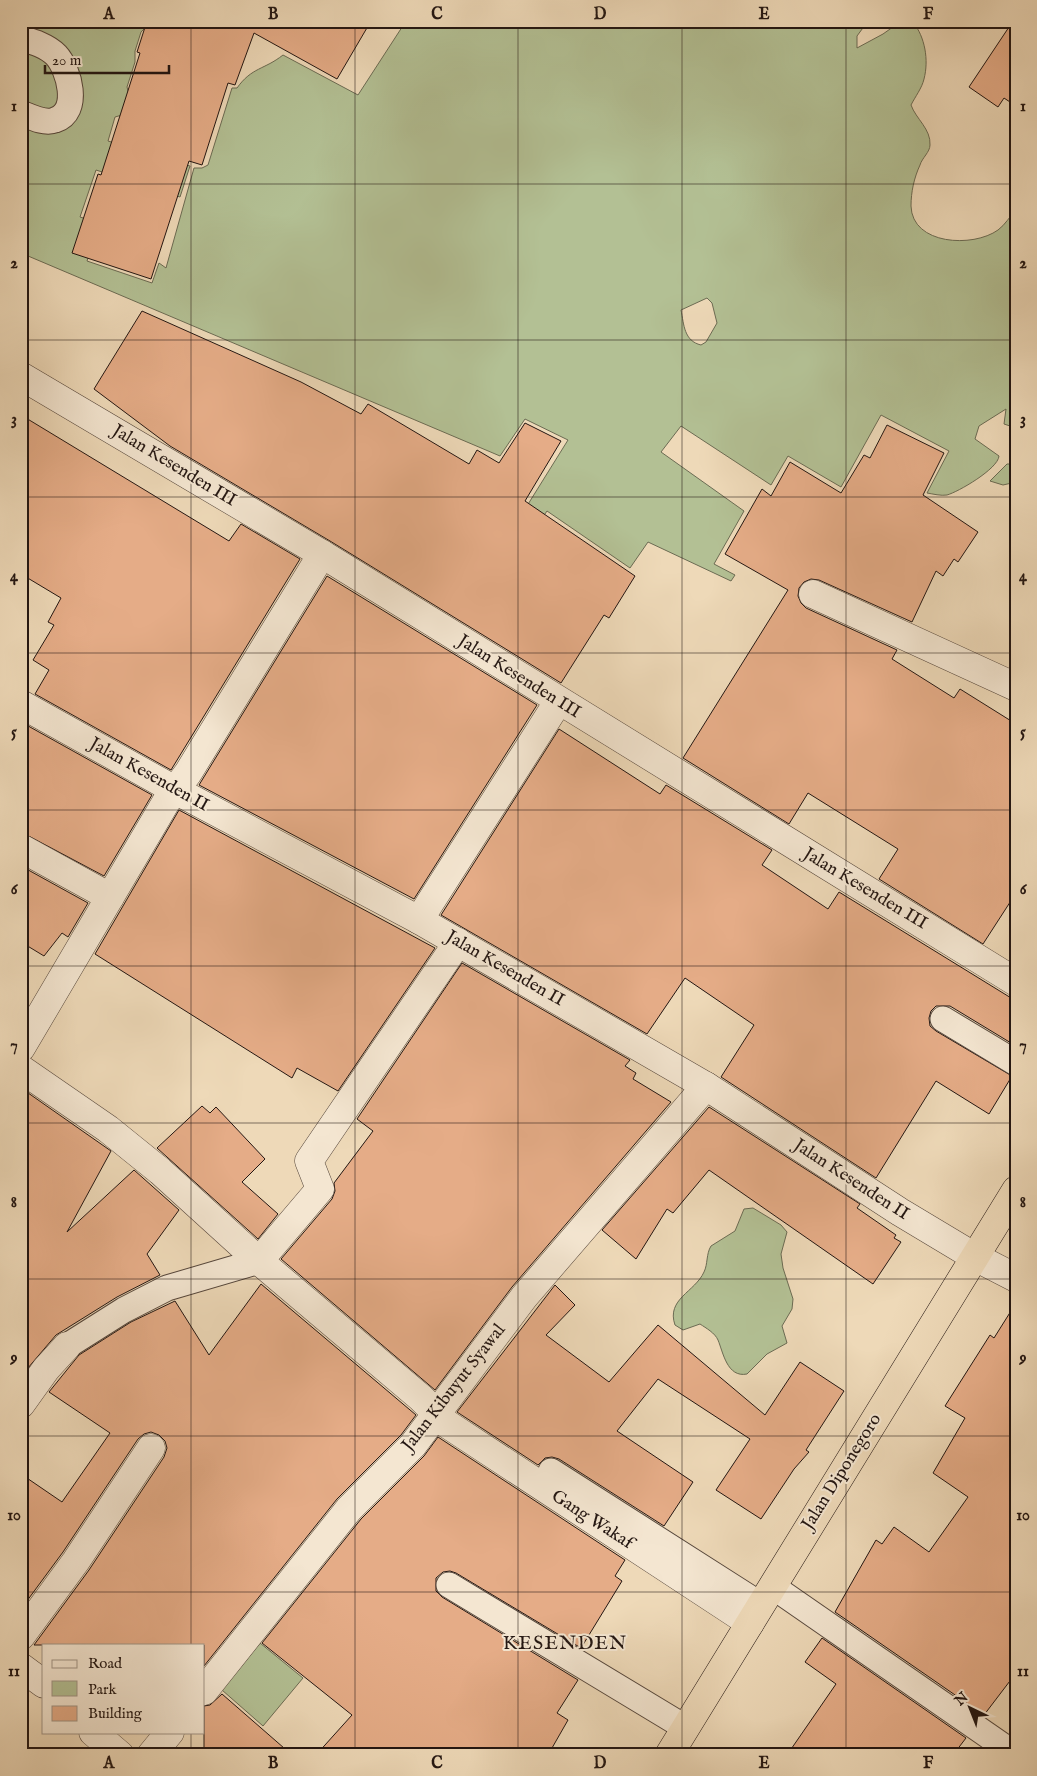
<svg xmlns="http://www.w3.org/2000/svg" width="1037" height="1776" viewBox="0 0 1037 1776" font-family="'IM FELL English',serif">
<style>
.green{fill:#b3c094;stroke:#6b6b53;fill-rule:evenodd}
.building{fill:#e5ac87;stroke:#231612}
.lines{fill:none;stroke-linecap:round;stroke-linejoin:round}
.service-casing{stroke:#56473c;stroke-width:27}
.minor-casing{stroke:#56473c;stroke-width:29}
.trunk-casing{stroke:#231612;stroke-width:29}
.service{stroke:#f4e6d1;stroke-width:25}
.minor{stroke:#f4e6d1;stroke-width:28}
.trunk{stroke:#eed9b8;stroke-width:28}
.grid{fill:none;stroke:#231612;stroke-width:1;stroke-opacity:0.55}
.labels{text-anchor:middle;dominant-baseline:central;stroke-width:4;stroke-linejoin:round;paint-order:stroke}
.street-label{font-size:18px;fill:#231612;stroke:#f4e6d1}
.quarter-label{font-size:20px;letter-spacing:1px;fill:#231612;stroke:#f4e6d1}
.neatline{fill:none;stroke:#231612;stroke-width:2}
.grid-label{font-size:16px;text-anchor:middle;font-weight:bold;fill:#231612}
</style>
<rect width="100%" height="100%" fill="#eed9b8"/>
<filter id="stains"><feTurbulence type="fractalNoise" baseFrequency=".004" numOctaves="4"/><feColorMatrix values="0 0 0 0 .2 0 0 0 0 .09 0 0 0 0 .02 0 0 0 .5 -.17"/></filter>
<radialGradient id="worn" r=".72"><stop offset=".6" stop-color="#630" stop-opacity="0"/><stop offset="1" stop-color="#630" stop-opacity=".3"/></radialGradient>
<g class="green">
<path d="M21,21H152L141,32L135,51V62L127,87L131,103L122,115L115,117L108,141L190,166L180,197L96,170L80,217L99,223L87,261L152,283L159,263L166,268L194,168H202L208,165L232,88H237C252,67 264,70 283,55L358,95L406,21H868L857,36V48L883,34L900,22H913C925,37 929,60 924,79C922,88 915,97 911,105C916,119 931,129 930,145C930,152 922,158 920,165C914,178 911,192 911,206C912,245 973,248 998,230C1005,225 1010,216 1016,210V428L1004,424L1006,409L979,426L975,439L999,456C998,469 958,492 947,495C941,496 933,494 927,493L949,451L881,415L841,487L788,456L771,485L681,426L661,452L744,511L714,564L735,575L731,581L648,542L630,568L547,511L527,540L512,530L568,440L525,419L500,456L21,253ZM707,298L712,303L717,323L706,342L701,345C684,341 684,325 681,310Z"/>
<path d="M1007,464H1016V482L1003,485L990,481Z"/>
<path d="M753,1208L781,1225L787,1232L781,1254L783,1268L793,1299L792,1309L782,1326L787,1343L767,1354L747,1374C727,1378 723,1352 718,1340C715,1333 706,1328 700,1324L683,1330L675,1325C666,1299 695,1292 704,1272C708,1264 706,1254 711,1246L735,1231L744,1209Z"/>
<path d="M260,1643L303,1678L263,1726L222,1690Z"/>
</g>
<g class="building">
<path d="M147,21H371L337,79L254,33L235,85L228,83L202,165L189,161L151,279L72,253L98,174L101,175L140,53L137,52Z"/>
<path d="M1013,21H1016V106L1004,98L998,107L969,87Z"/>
<path d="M142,311L301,382L361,414L368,404L469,464L477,450L499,463L525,423L561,441L525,501L635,576L609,618L604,615L561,683L330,541L170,446L94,389Z"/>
<path d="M21,415L229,541L241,524L300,559L171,770L35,694L49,670L33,660L54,625L48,622L61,598L21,574Z"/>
<path d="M887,425L944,453L923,495L978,532L958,562L954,559L943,576L936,571L912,622L819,580L811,579L804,582L799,588L798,596L801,603L806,608L897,650L892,659L954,698L960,689L1016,724V893L983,944L879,879L898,849L808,793L789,824L683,758L788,590L725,554L762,489L771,496L790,462L841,493L864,455L870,458Z"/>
<path d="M327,576L537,705L414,899L199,785Z"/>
<path d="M21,722L152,795L104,876L21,832Z"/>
<path d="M559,729L660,794L666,785L772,850L762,865L828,909L839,892L1016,1001V1046L950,1006H936L931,1011L929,1018L930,1026L936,1031L1012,1076L989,1114L936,1081L876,1178L721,1077L754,1025L685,978L647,1034L441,915Z"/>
<path d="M179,810L435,948L338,1091L297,1068L292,1078L95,954Z"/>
<path d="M21,866L88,903L68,937L62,933L44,956L21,942Z"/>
<path d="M462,963L630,1060L625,1066L636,1073L633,1079L671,1102L512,1287L435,1390L281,1259L332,1199L335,1191L334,1183L373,1131L357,1119Z"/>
<path d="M21,1088L111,1151L67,1232L134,1170L179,1210L147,1254L160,1275L117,1297L56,1335L22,1375Z"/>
<path d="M202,1106L210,1113L216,1107L265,1159L242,1182L278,1214L258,1239L157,1148Z"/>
<path d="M709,1107L860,1204L857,1208L896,1235L894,1238L901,1242L873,1284L709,1170L673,1213L667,1209L636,1259L602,1230Z"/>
<path d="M261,1284L416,1415L401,1435L337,1499L204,1666V1645H34L89,1570L164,1457L167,1448L165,1441L159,1435L151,1432L144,1434L138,1439L63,1552L21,1609V1474L62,1502L110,1433L49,1392L79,1355L131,1322L175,1301L209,1355Z"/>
<path d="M555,1285L575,1305L546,1335L609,1382L658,1325L765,1415L800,1362L844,1391L806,1450L809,1452L794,1469L761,1519L716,1490L750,1439L658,1379L617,1431L693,1482L664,1526L559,1459L552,1457L545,1458L538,1465L457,1412Z"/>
<path d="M1016,1303V1673L984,1715L835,1612L876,1540L882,1544L894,1527L929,1552L968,1497L933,1473L965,1418L945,1406L990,1335L994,1338Z"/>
<path d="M438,1437L625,1560L615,1576L622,1581L581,1648L456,1573L450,1571L443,1572L436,1578V1591L442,1597L578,1680L557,1713L568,1720L548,1755H316L352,1715L262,1643L361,1519L424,1456Z"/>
<path d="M822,1638L966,1738L953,1755H787L836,1684L805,1662Z"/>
<path d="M222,1694L292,1755H204V1706L210,1705Z"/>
</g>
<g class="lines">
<g class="service-casing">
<g id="service">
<path d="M21,38C34,42 47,46 56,55C69,69 81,112 55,120C45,124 31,117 21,113"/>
<path d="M943,1019L1016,1063"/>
<path d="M67,1346L124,1310L167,1288L259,1261"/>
<path d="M551,1471L761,1605"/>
<path d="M449,1585L686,1728"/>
<path d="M772,1586L1016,1755"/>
</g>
</g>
<g class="minor-casing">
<g id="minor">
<path d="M21,376L322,554L1016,982"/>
<path d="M813,594L1016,687"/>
<path d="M21,704L175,790L419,920L706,1086L900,1212L975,1257L1016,1278"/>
<path d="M21,848L110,897"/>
<path d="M419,920L558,702"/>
<path d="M21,1048L166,802L188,773L322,554"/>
<path d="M21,1069L108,1129L160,1171L259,1261L421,1398L447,1424L750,1623"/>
<path d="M259,1261L320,1189L309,1161L458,942"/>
<path d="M21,1404L46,1369L67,1346"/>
<path d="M21,1636L76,1561L151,1448"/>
<path d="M21,1667L44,1684"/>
<path d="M204,1691L349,1509L413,1445L524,1297L706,1086"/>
<path d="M93,1732L120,1755"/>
<path d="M151,1755L170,1732"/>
</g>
</g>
<g class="trunk-casing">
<path id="trunk" d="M669,1755L1016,1190"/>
</g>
<use href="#service" class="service"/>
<use href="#minor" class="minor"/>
<use href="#trunk" class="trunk"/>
</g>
<path class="grid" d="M191,21V1645M355,21V1755M518,21V1755M682,21V1755M846,21V1755M21,184H1016M21,340H1016M21,497H1016M21,653H1016M21,810H1016M21,966H1016M21,1123H1016M21,1279H1016M21,1436H1016M21,1592H1016M191,1732V1755"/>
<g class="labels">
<g class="street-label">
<text transform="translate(174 466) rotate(31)">Jalan Kesenden III</text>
<text transform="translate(519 677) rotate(32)">Jalan Kesenden III</text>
<text transform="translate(149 775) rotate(29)">Jalan Kesenden II</text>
<text transform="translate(865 889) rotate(31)">Jalan Kesenden III</text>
<text transform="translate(505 969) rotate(30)">Jalan Kesenden II</text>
<text transform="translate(851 1180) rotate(33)">Jalan Kesenden II</text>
<text transform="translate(454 1388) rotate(-52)">Jalan Kibuyut Syawal</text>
<text transform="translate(842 1472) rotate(-58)">Jalan Diponegoro</text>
<text transform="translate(592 1520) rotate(33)">Gang Wakaf</text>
</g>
<g class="quarter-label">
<text x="565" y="1643">KESENDEN</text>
</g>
</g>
<rect width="1037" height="1776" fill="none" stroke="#eed9b8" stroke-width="55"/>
<rect x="42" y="1644" width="162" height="90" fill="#f4e6d1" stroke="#a09385"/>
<rect x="52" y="1660" width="25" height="8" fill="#f4e6d1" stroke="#a09385"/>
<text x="88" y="1668" font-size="15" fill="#231612">Road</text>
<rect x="52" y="1681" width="25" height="15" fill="#b3c094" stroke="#a09385"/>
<text x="88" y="1694" font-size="15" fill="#231612">Park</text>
<rect x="52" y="1706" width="25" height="15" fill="#e5ac87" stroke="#a09385"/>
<text x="88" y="1718" font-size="15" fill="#231612">Building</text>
<g transform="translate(970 1708) rotate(317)" stroke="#f4e6d1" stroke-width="4" paint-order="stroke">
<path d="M0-4L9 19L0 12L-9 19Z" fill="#231612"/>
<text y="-8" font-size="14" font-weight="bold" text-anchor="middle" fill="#231612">N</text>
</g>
<path d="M45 65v8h124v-8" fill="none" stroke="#231612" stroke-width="2.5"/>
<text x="52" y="65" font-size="15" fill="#231612" stroke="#f4e6d1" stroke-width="4" paint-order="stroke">20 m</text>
<rect x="28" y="28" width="982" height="1720" class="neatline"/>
<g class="grid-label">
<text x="109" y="19">A</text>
<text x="273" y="19">B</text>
<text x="437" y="19">C</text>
<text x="600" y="19">D</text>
<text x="764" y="19">E</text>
<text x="928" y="19">F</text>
<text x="14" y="111">1</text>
<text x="1023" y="111">1</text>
<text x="14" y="268">2</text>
<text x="1023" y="268">2</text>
<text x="14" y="424">3</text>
<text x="1023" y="424">3</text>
<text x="14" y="581">4</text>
<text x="1023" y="581">4</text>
<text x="14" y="737">5</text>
<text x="1023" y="737">5</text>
<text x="14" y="894">6</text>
<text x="1023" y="894">6</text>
<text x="14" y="1050">7</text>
<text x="1023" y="1050">7</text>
<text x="14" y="1207">8</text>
<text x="1023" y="1207">8</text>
<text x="14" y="1363">9</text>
<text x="1023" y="1363">9</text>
<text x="14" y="1520">10</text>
<text x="1023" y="1520">10</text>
<text x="14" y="1676">11</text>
<text x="1023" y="1676">11</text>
<text x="109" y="1768">A</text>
<text x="273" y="1768">B</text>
<text x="437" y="1768">C</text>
<text x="600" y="1768">D</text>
<text x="764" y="1768">E</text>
<text x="928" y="1768">F</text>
</g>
<rect width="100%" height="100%" filter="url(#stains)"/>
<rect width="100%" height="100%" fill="url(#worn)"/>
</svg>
